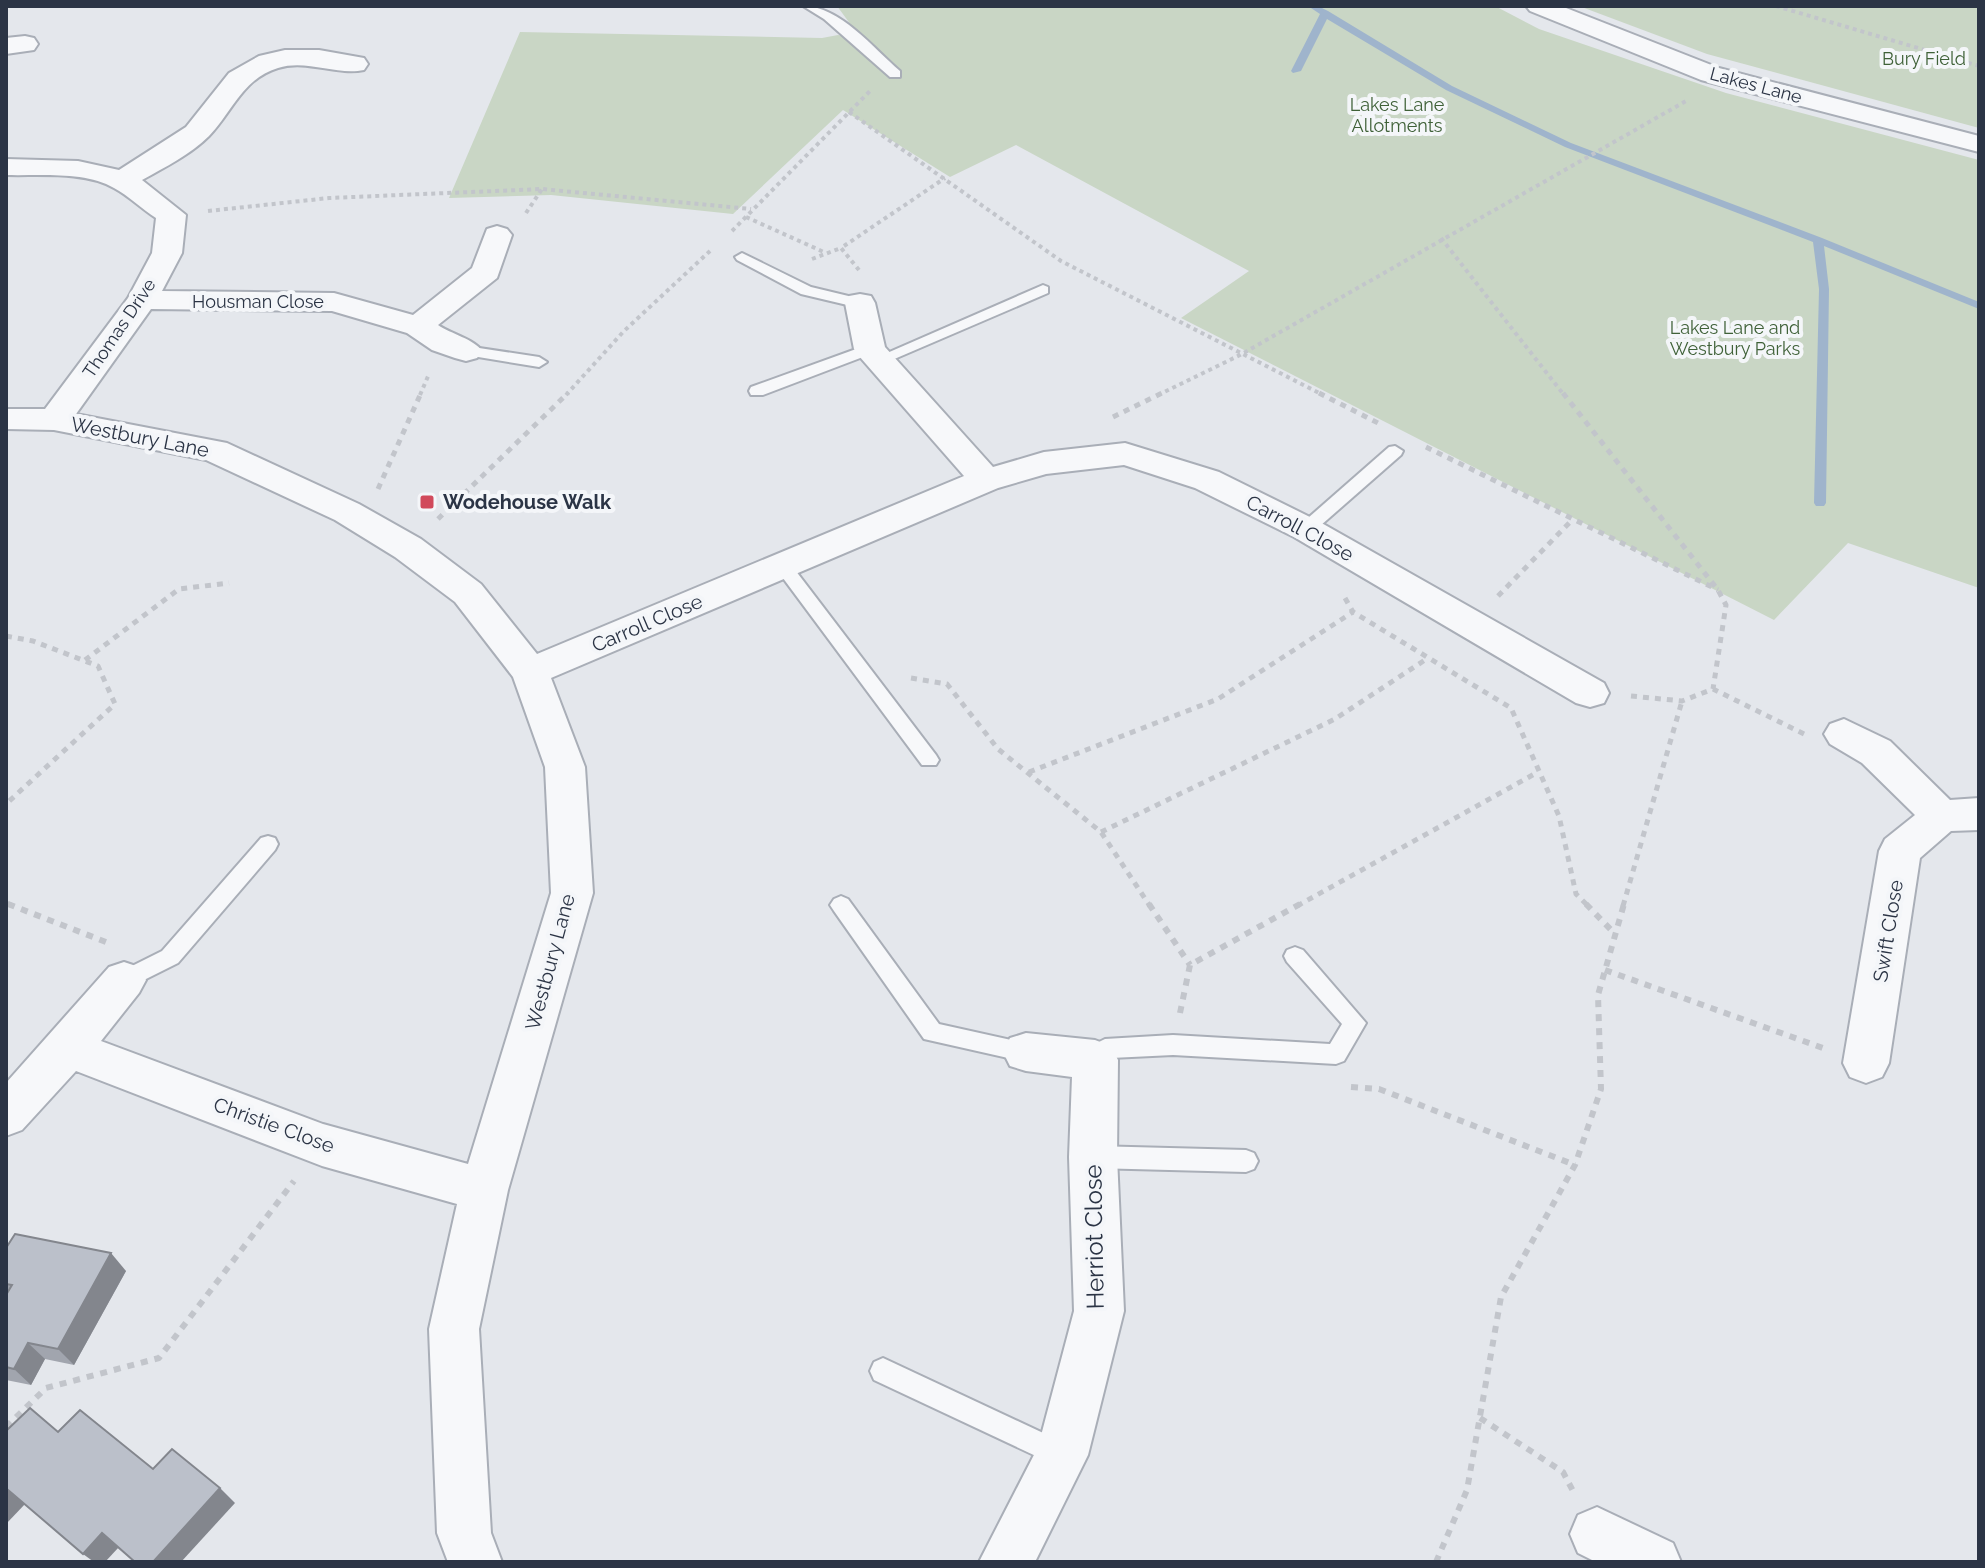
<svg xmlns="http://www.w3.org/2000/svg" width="1985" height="1568" viewBox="0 0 1985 1568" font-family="Raleway,sans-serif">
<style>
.green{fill:#c9d6c5}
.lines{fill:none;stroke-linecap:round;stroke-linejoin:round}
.stream{fill:#9fb4cc;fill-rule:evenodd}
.lane-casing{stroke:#a9aeb7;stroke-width:4}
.street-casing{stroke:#a9aeb7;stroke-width:4}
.path-far2{stroke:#c2c5cb;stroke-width:4;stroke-dasharray:4 4;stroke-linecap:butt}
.path-far1{stroke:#c2c5cb;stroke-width:5;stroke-dasharray:6 6;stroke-linecap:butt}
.path{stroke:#c2c5cb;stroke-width:6;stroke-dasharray:7 7;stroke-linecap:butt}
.lane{fill:#f7f8fa;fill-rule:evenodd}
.street{fill:#f7f8fa;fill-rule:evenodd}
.wall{fill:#a1a5ae}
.shaded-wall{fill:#83868d}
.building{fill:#bbc0ca;stroke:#83868d;stroke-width:2}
.poi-dot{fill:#d1495b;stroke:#f4f6f9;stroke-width:3}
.labels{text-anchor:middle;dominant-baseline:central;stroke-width:8;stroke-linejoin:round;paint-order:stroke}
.far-park-label{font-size:18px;fill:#3f6138;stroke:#f4f6f9}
.far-street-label{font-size:18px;fill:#2b3445;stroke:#f4f6f9}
.street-label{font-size:20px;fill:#2b3445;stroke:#f4f6f9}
.poi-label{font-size:20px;font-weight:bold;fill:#2b3445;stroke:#f4f6f9;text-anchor:start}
.near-street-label{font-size:24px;fill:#2b3445;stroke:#f4f6f9}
</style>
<rect width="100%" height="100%" fill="#e4e7ec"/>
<g class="green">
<path d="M837,6H1495L1539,29L1726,93L1979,160V588L1848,543L1774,620L1181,318L1249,271L1016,145L950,177L843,110L733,214L551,195L449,198L520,32L822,38L838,35L862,40Z"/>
<path d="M1579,6H1979V128L1707,54Z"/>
</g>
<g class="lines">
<path class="stream" d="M1308,6H1318L1328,11L1452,86L1571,143L1822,238L1979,302V309L1824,246L1829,289L1826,503L1824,506H1816L1814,503L1819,289L1813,242L1565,147L1446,90L1327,19L1301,71L1293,73L1291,71L1320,14Z"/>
<g class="lane-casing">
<g id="lane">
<path d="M803,6C840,6 873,48 900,71V77H890L824,19Z"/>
<path d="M742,253L811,287L865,300L868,303L860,308L801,294L737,260L735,257Z"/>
<path d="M1043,285L1048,287V293L885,363L879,365L871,360Z"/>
<path d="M870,344L878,349L876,352L763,395H751L749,391L751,387Z"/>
<path d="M466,346L539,357L547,362L539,367L460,354L458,351Z"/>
<path d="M1395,446L1403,451L1401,455L1312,533H1300L1297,529L1300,525L1389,447Z"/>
<path d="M783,560L789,562L936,755L939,760L936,765H922L777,570L774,566Z"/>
<path d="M268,836L275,838L278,844L275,850L178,963L132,986L124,989L116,986L113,980L116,974L162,951L261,838Z"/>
<path d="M841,896L848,899L939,1024L1034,1045L1037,1052L1034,1059L1026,1062L924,1039L834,911L830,905L834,899Z"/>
<path d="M1295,947L1303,950L1366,1023L1344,1061L1336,1064L1173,1055L1111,1058C1103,1067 1099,1071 1087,1067L1084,1060C1088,1050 1095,1043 1105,1039L1173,1035L1330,1044L1342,1024L1287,962L1284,956L1287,950Z"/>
<path d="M1093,1146L1246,1150L1254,1153L1258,1161L1254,1169L1246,1172L1093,1168L1085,1165L1081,1157L1085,1149Z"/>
<path d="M883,1358L1071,1446L1075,1455L1071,1464L1062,1468L1053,1464L874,1380L870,1371L874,1362Z"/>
</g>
</g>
<g class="street-casing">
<g id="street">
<path d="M1526,6H1561L1719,68L1979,136V152L1701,80L1530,11Z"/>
<path d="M25,36L34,38L38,44L34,50L6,54V38Z"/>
<path d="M285,50H319L364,58L368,64L364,70C337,76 307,59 278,68C242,79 233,111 209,136C190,155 165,167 142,180L186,215L182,253L162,291L334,293L413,315L472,268L487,229L497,226L507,229L512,235L497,278L438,325C451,334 474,339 482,351L477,358L466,361L455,358L432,350L407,333L332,311L151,309L76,414L227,443L359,504L421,539L481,584L537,654L964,476L859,356L854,349L845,303L849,296L860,294L871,296L875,303L885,347L993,467L1044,452L1125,443L1219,472L1318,521L1604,683L1609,693L1604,703L1590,707L1576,703L1294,537L1195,488L1124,465L1046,474L998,488L551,678L585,767L593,893L508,1190L479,1329L491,1533L502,1562H448L437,1533L429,1329L457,1204L322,1166L76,1071L22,1130L6,1136V1083L109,967L124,962L139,967L146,980L139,993L101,1041L323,1124L468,1164L551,893L545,767L513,677L455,602L395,557L335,520L206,460L54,430L6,429V409H45L128,298L152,253L156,218C142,209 129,196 114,188C85,171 39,176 6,175V159L78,161L119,170L186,127L229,73L259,56Z"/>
<path d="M1844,719L1890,741L1950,800L1979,798V830L1951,831L1920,858L1889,1063L1882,1077L1866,1083L1850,1077L1843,1063L1879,851L1885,839L1915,815L1862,763L1830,744L1824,734L1830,724Z"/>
<path d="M1026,1033L1095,1040L1111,1046L1118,1060L1117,1157L1124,1311L1088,1455L1035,1562H979L1038,1447L1074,1311L1069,1157L1072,1077L1026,1071L1010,1066L1003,1052L1010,1038Z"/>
<path d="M1597,1507L1673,1543L1681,1562H1596L1578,1553L1570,1534L1578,1515Z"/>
</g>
</g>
<g class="path-far2">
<path d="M1776,6L1979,66"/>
<path d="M849,112L1061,261L1323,395"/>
<path d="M208,211L329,198L542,189L751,209"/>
<path d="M526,213L542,189"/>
<path d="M746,217L826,253"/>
<path d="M732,231L871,90"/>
<path d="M1441,238L1564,395"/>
<path d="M812,259L841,248"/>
<path d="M859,270L841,248L945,178"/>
<path d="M420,395L429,374"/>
<path d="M566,395L624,331L710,251"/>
<path d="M1158,395L1240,355L1686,101"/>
</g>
<g class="path-far1">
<path d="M1319,393L1382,425"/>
<path d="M1563,393L1718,590L1726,605L1713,689"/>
<path d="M1113,417L1162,393"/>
<path d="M1426,447L1718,590"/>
<path d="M378,489L421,393"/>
<path d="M438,519L568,393"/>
<path d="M1498,596L1573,519"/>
<path d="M1345,598L1353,612L1511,708L1559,816L1576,894L1588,906"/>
<path d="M6,636L33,641L98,666L115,704L6,804"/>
<path d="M85,660L179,589L229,583"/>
<path d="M911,678L947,684L998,749L1101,832L1150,906"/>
<path d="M1631,696L1682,701L1713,689L1804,734"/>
<path d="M1029,772L1218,699L1353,612"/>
<path d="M1101,832L1335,719L1428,658"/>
<path d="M6,903L13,906"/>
<path d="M1297,906L1538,772"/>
<path d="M1623,906L1682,701"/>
</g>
<g class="path">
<path d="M8,904L106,942"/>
<path d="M1149,904L1190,965"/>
<path d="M1586,904L1615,934"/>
<path d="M1605,970L1823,1048"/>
<path d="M1180,1013L1190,965L1300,904"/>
<path d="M1351,1087L1379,1089L1575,1165"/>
<path d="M1480,1418L1563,1472L1573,1491"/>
<path d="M6,1427L46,1388L159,1358L294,1181"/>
<path d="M1436,1562L1467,1490L1501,1297L1575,1165L1601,1089L1598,995L1624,904"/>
</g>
<use href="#lane" class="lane"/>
<use href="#street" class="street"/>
</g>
<path class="wall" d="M6,1248L126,1271L74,1365L45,1359L31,1385L6,1380Z"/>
<g class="shaded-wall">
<path d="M111,1253L126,1271L74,1365L58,1349Z"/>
<path d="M28,1343L45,1359L31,1385L14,1369Z"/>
<path d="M220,1488L235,1503L181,1562H153Z"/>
<path d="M7,1489L26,1503L6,1524V1490Z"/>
<path d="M102,1533L119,1547L105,1562H94L83,1554Z"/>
</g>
<g class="building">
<path d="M15,1234L111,1253L58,1349L28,1343L14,1369L6,1367V1295L12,1285L6,1284V1248Z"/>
<path d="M30,1408L58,1432L80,1410L153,1469L172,1449L220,1488L153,1562H135L102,1533L83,1554L7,1489L6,1490V1431Z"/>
</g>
<rect class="poi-dot" x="419" y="494" width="16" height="16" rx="4"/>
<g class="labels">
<g class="far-park-label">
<text x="1924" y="58">Bury Field</text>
<text x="1397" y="104">Lakes Lane<tspan x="1397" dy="21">Allotments</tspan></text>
<text x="1735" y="327">Lakes Lane and<tspan x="1735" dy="21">Westbury Parks</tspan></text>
</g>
<g class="far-street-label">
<text transform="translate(1756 85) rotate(15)">Lakes Lane</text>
<text x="258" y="301">Housman Close</text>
<text transform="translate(119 328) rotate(-56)">Thomas Drive</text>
</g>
<g class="street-label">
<text transform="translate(140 437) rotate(11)">Westbury Lane</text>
<text transform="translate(1300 528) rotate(28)">Carroll Close</text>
<text transform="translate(647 623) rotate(-23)">Carroll Close</text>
<text transform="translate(1888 931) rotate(-81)">Swift Close</text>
<text transform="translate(550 962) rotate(-75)">Westbury Lane</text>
<text transform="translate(274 1125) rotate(20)">Christie Close</text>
</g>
<g class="poi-label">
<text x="443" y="502">Wodehouse Walk</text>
</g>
<g class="near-street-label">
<text transform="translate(1094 1237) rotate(-91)">Herriot Close</text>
</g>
</g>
<rect width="1985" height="1568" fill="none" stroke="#2b3445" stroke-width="16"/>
</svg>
